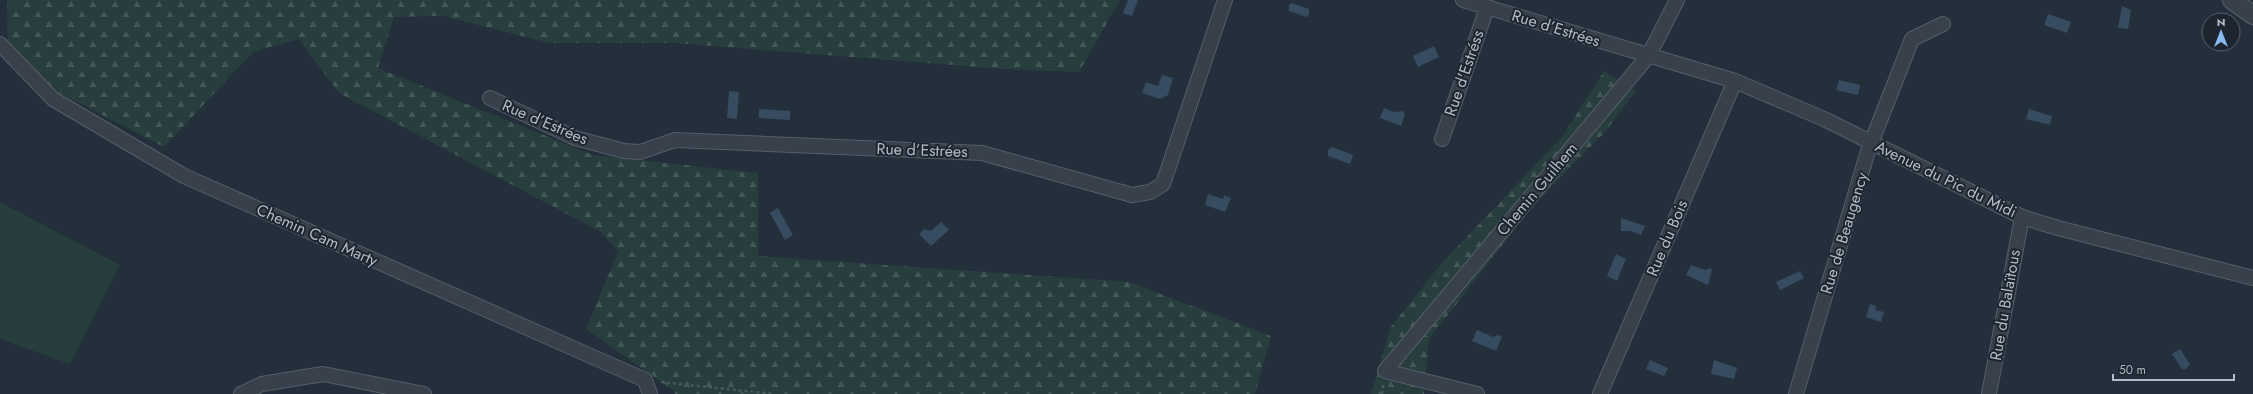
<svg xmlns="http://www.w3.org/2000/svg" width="2253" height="394" viewBox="0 0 2253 394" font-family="Jost,sans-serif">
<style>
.green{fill:#283e3e}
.forest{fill:url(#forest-firs)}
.water{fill:#374c61}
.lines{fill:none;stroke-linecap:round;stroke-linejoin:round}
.minor-casing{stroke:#555e69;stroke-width:16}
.tertiary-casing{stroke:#555e69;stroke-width:20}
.path{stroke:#455a5b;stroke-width:2.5;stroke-dasharray:3 3;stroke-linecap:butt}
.minor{stroke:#37404b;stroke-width:14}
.tertiary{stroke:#37404b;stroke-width:18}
.labels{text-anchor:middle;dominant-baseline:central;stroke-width:4;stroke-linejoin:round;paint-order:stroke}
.street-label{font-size:16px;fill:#b2bbc7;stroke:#1c2530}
</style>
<defs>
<pattern id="forest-firs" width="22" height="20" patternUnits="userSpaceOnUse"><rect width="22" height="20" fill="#283e3e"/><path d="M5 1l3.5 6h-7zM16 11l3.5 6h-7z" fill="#455858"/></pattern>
</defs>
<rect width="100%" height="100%" fill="#232f3a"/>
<path class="green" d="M0,202L120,265L70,364L0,339Z"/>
<g class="forest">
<path d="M7,0H1120L1079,72L1003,69L675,43H549L443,16L394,17L378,68L593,155L758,173V256L1129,282L1271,336L1255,394H675L674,391L586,329L618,252L601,232L339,93L299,39L253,52L164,147L58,92L8,49Z"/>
<path d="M1604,71L1636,91L1604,133L1532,207L1429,339L1424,394H1371L1390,328L1440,265L1562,137Z"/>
</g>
<g class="water">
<path d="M1128,0H1138L1132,16L1123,13Z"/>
<path d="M1292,3L1309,9V15L1307,17L1289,11V5Z"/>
<path d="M2122,6L2131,10L2128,29L2118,28Z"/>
<path d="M2048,14L2071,22L2067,33L2044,25Z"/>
<path d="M1434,46L1439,57L1418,67L1413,56Z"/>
<path d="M1162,75L1173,78L1168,95L1160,99L1142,93L1146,82L1158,86Z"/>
<path d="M1839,80L1860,85L1858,95L1836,90Z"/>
<path d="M729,91L739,92L737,119L727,118Z"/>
<path d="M1384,108L1394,112L1403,111L1405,115L1401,126L1380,118Z"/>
<path d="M759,109L790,111V120L759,118Z"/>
<path d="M2029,109L2052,116L2050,125L2026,119Z"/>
<path d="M1332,147L1353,155L1350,164L1328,156V150Z"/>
<path d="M1208,194L1223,199L1224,195L1231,198L1225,212L1205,205Z"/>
<path d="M778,208L793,235L785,240L770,213Z"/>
<path d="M1621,218L1645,226L1641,235L1630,231H1621Z"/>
<path d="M941,222L949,230L931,246L919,234L924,229L931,231Z"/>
<path d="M1616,254L1626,259L1617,281L1607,276Z"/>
<path d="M1691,265L1705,270L1710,268L1712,270L1708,285L1686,275Z"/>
<path d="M1800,271L1804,278L1780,290L1776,282Z"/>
<path d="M1870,304L1876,306L1875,310L1884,312L1881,322L1866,317Z"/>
<path d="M1477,330L1493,337L1498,335L1502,337L1496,351L1472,341Z"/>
<path d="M2180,349L2190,364L2186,369H2182L2172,354Z"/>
<path d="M1650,360L1668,368L1664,376L1646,369Z"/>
<path d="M1714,360L1737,368L1734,379L1711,374Z"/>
</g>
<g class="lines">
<g class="minor-casing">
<g id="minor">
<path d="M1463,0L1735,81L1824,119L2022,217L2058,228L2253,278"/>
<path d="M0,44L53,99L184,176L645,380L650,394"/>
<path d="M490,98L575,138L624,151L640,152L675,140L982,153L1132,195L1150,192L1163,184L1225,0"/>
<path d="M1442,139L1487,8"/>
<path d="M241,394L262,384L323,374L424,394"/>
<path d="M1477,394L1385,371L1649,55L1677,0"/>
<path d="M1600,394L1735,81"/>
<path d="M1796,394L1868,151L1912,39L1943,24"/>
<path d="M1989,394L2022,217"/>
</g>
</g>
<g class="tertiary-casing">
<path id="tertiary" d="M2232,0L2253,15"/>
</g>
<g class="path">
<path d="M661,382L774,394"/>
<path d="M1382,394L1383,385"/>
</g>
<use href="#minor" class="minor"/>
<use href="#tertiary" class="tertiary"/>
</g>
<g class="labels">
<g class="street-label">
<text transform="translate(1556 28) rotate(17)">Rue d’Estrées</text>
<text transform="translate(1464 73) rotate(-71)">Rue d'Estréss</text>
<text transform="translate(545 122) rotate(23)">Rue d’Estrées</text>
<text transform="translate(922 150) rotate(2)">Rue d’Estrées</text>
<text transform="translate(1946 179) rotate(26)">Avenue du Pic du Midi</text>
<text transform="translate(1537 189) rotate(-50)">Chemin Guilhem</text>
<text transform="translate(1844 233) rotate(-73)">Rue de Beaugency</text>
<text transform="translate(317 235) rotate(24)">Chemin Cam Marty</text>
<text transform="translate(1667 238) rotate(-67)">Rue du Bois</text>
<text transform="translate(2005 305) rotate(-80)">Rue du Balaïtous</text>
</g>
</g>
<g transform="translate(2221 32)"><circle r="19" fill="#1c2530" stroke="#58616c"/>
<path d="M0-3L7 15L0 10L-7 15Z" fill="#89baf4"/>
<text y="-6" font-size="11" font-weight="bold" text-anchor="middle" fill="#b2bbc7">N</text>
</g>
<path d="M2113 374v6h121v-6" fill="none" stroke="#b2bbc7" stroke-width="2"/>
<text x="2119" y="374" font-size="12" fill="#b2bbc7" stroke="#1c2530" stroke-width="3" paint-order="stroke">50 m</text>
</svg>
